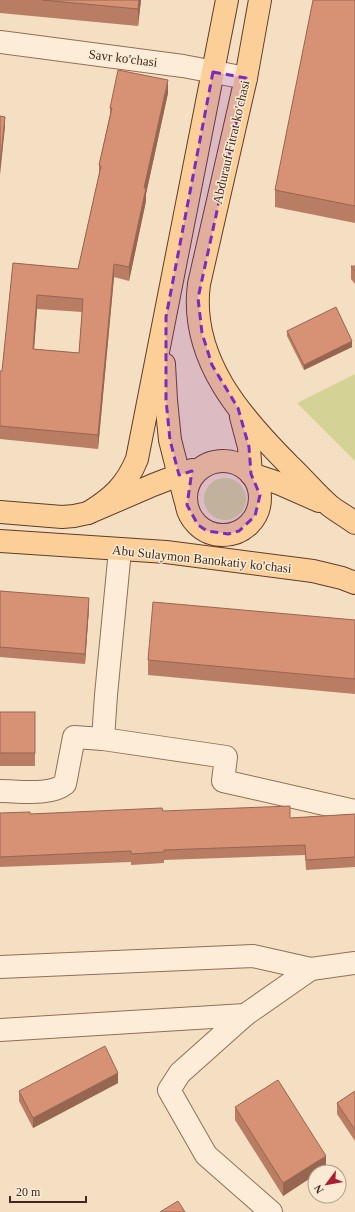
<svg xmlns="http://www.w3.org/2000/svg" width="355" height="1212" viewBox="0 0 355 1212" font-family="Georgia,serif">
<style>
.green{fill:#d4d395}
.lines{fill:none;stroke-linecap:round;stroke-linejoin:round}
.minor-casing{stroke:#916e57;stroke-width:24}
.major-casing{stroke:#5e3d2b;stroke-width:24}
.minor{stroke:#fdedd8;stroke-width:22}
.major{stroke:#fbcf97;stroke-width:22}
.wall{fill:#b97d64;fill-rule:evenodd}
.shaded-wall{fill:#966651}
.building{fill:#d79174;stroke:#966651;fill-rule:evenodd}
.marked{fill:#7b2cbf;fill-opacity:0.2;stroke:#7b2cbf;stroke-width:3;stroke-dasharray:8 5;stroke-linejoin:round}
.labels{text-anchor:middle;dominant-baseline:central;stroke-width:3;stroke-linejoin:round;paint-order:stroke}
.street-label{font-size:13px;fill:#3f291d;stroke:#faead4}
</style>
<rect width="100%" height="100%" fill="#f4dfc3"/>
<g class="green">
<path d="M355,374V461L297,403Z"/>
<circle cx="225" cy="499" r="21"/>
</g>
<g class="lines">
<g class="minor-casing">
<g id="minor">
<path d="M0,42L183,66L246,78"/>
<path d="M103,739L106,695L120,550"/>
<path d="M0,791C18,791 51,796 65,784L74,737L103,739L226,757L223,781L355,811"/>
<path d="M0,967L253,956L311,969"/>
<path d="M245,1015L180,1073L169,1090L206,1155L271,1212"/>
<path d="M0,1030L245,1015L311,969L355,963"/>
</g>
</g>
<g class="major-casing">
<g id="major">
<path d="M260,0L246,78L199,284C189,358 241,417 289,465C303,478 316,494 330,506C338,512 347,517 355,523"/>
<path d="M164,364L166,400L170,440L185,499"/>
<path d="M241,417L249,447L251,474L278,483L319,501"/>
<circle cx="223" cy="498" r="37"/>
<path d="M0,512L62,517L74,516L88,513L153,485L192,470"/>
<path d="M88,513C112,498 126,486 137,459L227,0"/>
<path d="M0,541L166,552L313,571L342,578L355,583"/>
</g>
</g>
<use href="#minor" class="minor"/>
<use href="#major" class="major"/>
</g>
<g class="wall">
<path d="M0,0H141L138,26L0,13Z"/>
<path d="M355,0V223L275,207V190Z"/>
<path d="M168,93L146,194V201L129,281L114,277L98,449L0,439V371H2L13,263L78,269L99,174V165L110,114V108ZM37,309L82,312L79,353L34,349Z"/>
<path d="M351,266H355V284L351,279Z"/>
<path d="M287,331L352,347L304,370L287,336Z"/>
<path d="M0,591L89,608L85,664L0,657Z"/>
<path d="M355,620V694L148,675V660Z"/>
<rect x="0" y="712" width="35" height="54"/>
<path d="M163,811L290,818L355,814V867L306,870L305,855L164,860V863L131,865V862L0,867V813L30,814Z"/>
<path d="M118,1083L33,1128L19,1101V1091Z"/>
<path d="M355,1091V1141L337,1114V1103Z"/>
<path d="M235,1107L326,1169L320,1172H315V1175L283,1196L235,1120Z"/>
</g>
<g class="shaded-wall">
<path d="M139,0H141L138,26V9Z"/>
<path d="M168,80V93L146,194V201L129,281V267L144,188Z"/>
<path d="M5,117V127L0,175V165Z"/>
<path d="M114,264V277L98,449V435Z"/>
<path d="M37,295V309L33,363V349Z"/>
<path d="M352,341V347L304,370V365Z"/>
<path d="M89,598V608L85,664V654Z"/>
<path d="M118,1073V1083L33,1128V1118Z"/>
<path d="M326,1156V1169L320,1172H315V1175L283,1196V1183Z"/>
</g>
<g class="building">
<path d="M42,0H139L138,9Z"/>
<path d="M313,0H355V206L275,190Z"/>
<path d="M118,70L168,80L144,188H146L129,267L114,264L98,435L0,426V371H2L13,263L78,269L101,166L99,165L112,108H110ZM37,295L83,299L79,353L33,349Z"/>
<path d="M0,116L5,117L0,165Z"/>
<path d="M351,266H355V271Z"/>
<path d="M336,307L352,341L304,365L287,331Z"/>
<path d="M0,591L89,598L85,654L0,647Z"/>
<path d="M153,602L355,620V679L148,660Z"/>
<rect x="0" y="712" width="35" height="41"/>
<path d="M290,806V818L355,814V857L306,860L305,845L164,850V852L131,854V851L0,857V813L30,812V814L162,808L163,811Z"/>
<path d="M105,1046L118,1073L33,1118L19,1091Z"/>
<path d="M278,1080L326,1156L283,1183L235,1107Z"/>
<path d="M355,1091V1130L337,1103Z"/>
<path d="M178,1201L185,1212H160Z"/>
</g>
<path class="marked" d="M213,72L246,78L198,298L202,333L212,365L238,408L249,447L251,474L260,495L255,516L239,531L228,534L207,531L198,525L187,505L192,471L179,475L170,440L166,400V317Z"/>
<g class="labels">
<g class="street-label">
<text transform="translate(123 58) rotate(7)">Savr ko'chasi</text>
<text transform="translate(231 142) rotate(-77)">Abdurauf Fitrat ko'chasi</text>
<text transform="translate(202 559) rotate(6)">Abu Sulaymon Banokatiy ko'chasi</text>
</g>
</g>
<g transform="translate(327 1184) rotate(238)"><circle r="19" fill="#faead4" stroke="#af9d8b"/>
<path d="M0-3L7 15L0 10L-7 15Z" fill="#a81f31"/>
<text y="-6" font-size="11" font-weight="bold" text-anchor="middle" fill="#3f291d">N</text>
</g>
<path d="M10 1196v6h76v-6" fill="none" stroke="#3f291d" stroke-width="2"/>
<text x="16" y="1196" font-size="12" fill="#3f291d" stroke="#faead4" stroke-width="3" paint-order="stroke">20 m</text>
</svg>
